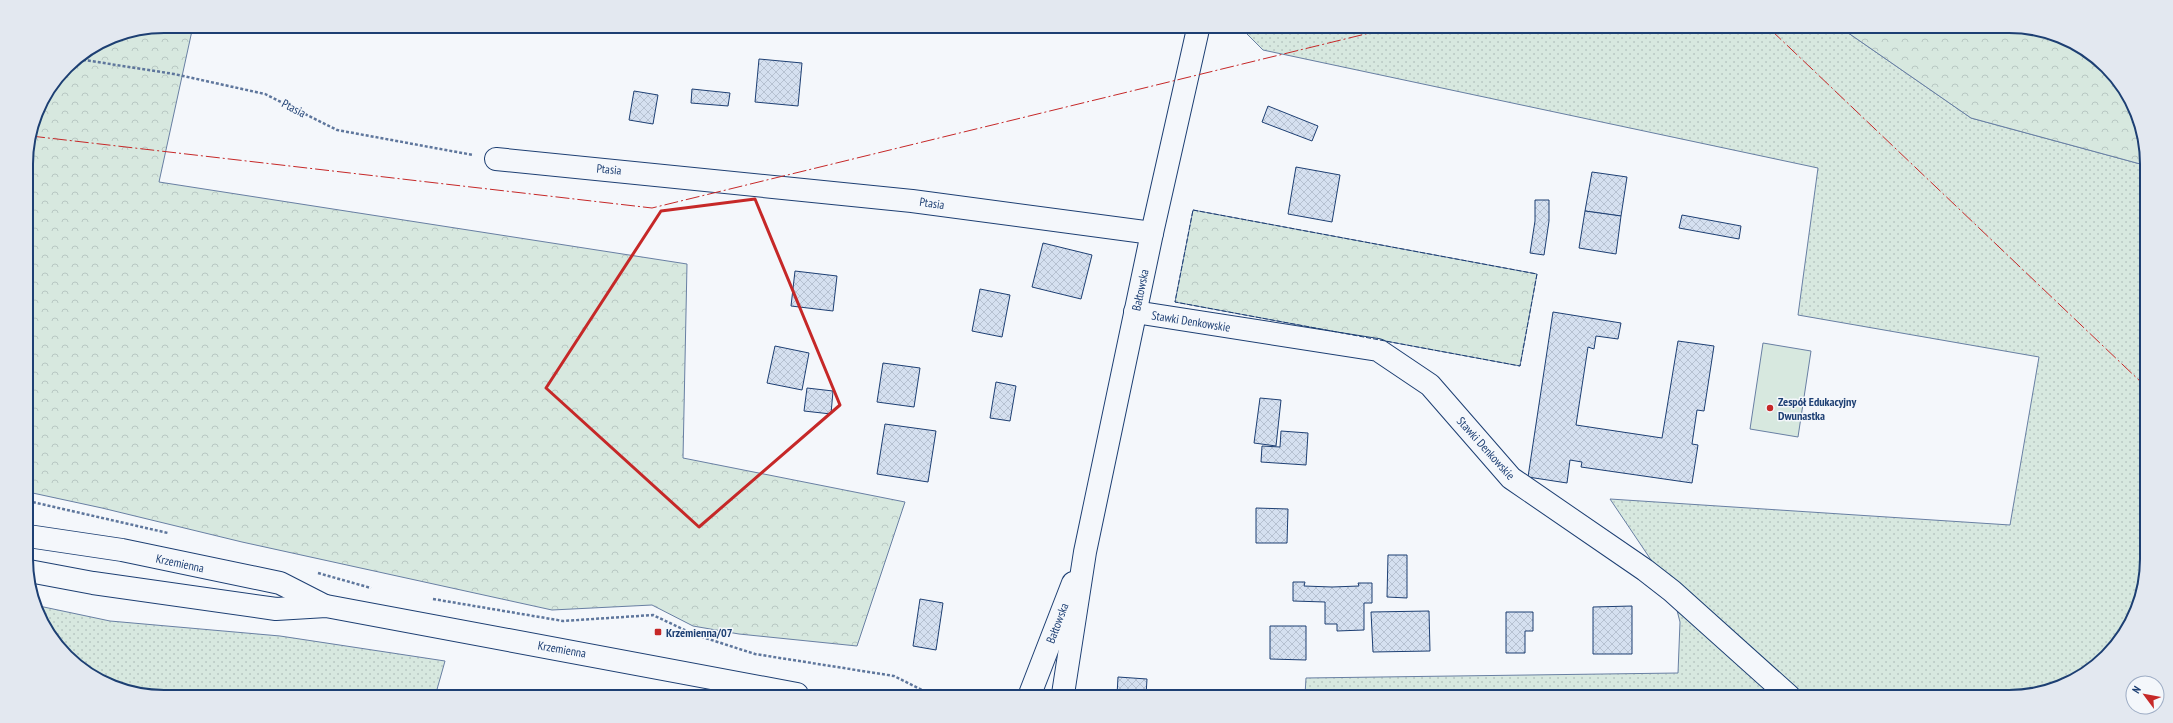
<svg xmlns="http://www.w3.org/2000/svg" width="2173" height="723" viewBox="0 0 2173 723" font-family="'PT Sans Narrow',sans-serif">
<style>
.grass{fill:url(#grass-dots);stroke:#687fa3}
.forest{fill:url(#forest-crowns);stroke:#687fa3}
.pitch{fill:#d7e8df;stroke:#687fa3}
.building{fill:url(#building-cross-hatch);stroke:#1d3f73}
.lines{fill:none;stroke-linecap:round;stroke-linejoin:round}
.minor-casing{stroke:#1d3f73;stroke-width:24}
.secondary-casing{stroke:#1d3f73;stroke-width:24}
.path{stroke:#5e769c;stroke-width:2.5;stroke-dasharray:3 2;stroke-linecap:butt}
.minor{stroke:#f4f7fb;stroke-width:22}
.secondary{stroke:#f4f7fb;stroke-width:22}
.fence{stroke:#1d3f73;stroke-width:1;stroke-dasharray:5 2;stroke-linecap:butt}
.power{stroke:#c62828;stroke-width:1;stroke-dasharray:14 3 2 3;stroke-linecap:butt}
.marked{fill:none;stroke:#c62828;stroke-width:3;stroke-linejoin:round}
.poi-dot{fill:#c62828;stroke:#f4f7fb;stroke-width:1.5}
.labels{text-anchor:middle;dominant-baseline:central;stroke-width:3;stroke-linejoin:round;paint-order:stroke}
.street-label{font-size:12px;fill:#1d3f73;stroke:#f4f7fb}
.poi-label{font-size:12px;font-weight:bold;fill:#1d3f73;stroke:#f4f7fb;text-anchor:start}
.rim{fill:none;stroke:#1d3f73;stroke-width:2}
</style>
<defs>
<pattern id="grass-dots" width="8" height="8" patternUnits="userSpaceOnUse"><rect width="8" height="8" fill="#d7e8df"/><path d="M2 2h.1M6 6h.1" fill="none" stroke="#b8c8c3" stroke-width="1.8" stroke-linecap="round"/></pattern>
<pattern id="forest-crowns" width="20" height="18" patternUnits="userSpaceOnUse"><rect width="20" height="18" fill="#d7e8df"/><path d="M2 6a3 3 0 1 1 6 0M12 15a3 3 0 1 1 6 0" fill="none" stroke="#b8c8c3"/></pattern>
<pattern id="building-cross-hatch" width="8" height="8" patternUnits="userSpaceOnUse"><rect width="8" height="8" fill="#d5e0f0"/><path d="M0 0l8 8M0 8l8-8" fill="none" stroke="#b6c1d1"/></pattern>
</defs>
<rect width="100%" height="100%" fill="#f4f7fb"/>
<g class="grass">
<path d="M1242,29L1844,30L1971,118L2144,165L2142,595L2124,636L2093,668L2061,687L2017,697L1305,695L1306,678L1678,673L1680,622L1672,591L1610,499L2010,525L2039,357L1798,315L1818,168L1263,50Z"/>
<path d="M39,606L110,621L280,636L445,661L436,693L128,692L88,674L61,650Z"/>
</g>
<g class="forest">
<path d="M164,26H193L159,182L687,264L683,458L905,502L857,646L739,634L693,626L652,605L552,610L242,542L102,508L28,492L26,156L37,111L67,66L112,36Z"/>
<path d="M1844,30L2045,31L2085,49L2113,73L2144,138V165L1971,118Z"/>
<path d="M1193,210L1537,274L1520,366L1175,302Z"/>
</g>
<path class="pitch" d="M1763,343L1811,351L1798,437L1750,429Z"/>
<g class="building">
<path d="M759,59L802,63L798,106L755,102Z"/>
<path d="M692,89L730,93L728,106L691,103Z"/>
<path d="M634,91L658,95L653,124L629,120Z"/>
<path d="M1268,106L1318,126L1312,141L1262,122Z"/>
<path d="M1296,167L1340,175L1332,222L1288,214Z"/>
<path d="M1592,172L1627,177L1621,216L1585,211Z"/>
<path d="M1535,200H1549V221L1544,255L1530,253L1535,221Z"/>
<path d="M1585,211L1621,216L1616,254L1579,248Z"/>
<path d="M1682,215L1741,226L1739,239L1679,228Z"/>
<path d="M1043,243L1092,255L1081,299L1032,287Z"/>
<path d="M795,271L837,276L833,311L791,306Z"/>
<path d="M980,289L1010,295L1002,337L972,331Z"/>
<path d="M1553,312L1621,323L1618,339L1596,336L1594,349L1588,347L1576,425L1662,438L1678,341L1714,346L1704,411L1697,410L1692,444L1698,445L1692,483L1581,467L1582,462L1570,460L1567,483L1528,477Z"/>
<path d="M775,346L809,353L802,390L767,383Z"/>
<path d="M883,363L920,368L914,407L877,402Z"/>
<path d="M996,382L1016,386L1010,421L990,418Z"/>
<path d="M807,388L833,391L831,414L804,411Z"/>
<path d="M1260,398L1281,400L1276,446L1254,443Z"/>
<path d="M885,424L936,431L928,482L877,474Z"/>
<path d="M1281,431L1308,433L1306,465L1261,462L1262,446L1280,447Z"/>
<path d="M1256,508L1288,509L1287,543H1256Z"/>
<path d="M1388,555H1407V598L1387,597Z"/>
<path d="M1293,582H1305L1304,586L1332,587L1359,586L1358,583H1372V603H1364V630L1337,631V624H1325V602L1293,601Z"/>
<path d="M920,599L943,603L936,650L913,646Z"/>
<path d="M1632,606V654H1593V607Z"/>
<path d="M1429,611L1430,651L1373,652L1371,612Z"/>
<path d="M1506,612H1533V631H1525V653H1506Z"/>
<path d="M1270,626H1306V660L1270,659Z"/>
<path d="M1118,677L1147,679L1146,695H1117Z"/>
</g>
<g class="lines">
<g class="minor-casing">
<g id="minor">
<path d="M496,159L912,201L1152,233"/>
<path d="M1135,312L1378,350L1430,385L1511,478L1645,570L1672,591L1789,696"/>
</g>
</g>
<g class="secondary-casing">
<g id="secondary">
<path d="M28,536L122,550L280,583L325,606"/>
<path d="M29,571L93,583L276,609L326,606L797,694"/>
<path d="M1030,694L1073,583"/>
<path d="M1063,694L1085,552L1152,233L1198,29"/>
</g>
</g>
<g class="path">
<path d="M78,59L174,74L265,94L337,130L473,155"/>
<path d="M28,501L168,533"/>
<path d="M318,573L371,588"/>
<path d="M433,599L563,621L653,615L693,634L755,654L894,676L930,694"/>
</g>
<use href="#minor" class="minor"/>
<use href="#secondary" class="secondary"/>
<path class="fence" d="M1193,210L1537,274L1520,366L1175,302Z"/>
<g class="power">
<path d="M1771,30L2143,384"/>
<path d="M31,136L652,208L1386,29"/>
</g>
</g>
<path class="marked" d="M755,199L840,405L699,527L546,388L661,211Z"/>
<g class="poi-dot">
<circle cx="1770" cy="408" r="4"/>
<rect x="654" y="628" width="8" height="8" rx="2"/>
</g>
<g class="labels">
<g class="street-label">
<text transform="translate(294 108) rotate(27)">Ptasia</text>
<text transform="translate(609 169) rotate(5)">Ptasia</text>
<text transform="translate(932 203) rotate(8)">Ptasia</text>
<text transform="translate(1140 290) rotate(-78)">Bałtowska</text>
<text transform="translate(1191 321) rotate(9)">Stawki Denkowskie</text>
<text transform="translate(1486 448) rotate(48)">Stawki Denkowskie</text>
<text transform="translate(180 563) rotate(12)">Krzemienna</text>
<text transform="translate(1057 623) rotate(-69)">Bałtowska</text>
<text transform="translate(562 649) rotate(10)">Krzemienna</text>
</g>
<g class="poi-label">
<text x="1778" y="401">Zespół Edukacyjny<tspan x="1778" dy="14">Dwunastka</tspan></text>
<text x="666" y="632">Krzemienna/07</text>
</g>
</g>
<path d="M0 0H2173V723H0ZM164 33H2009A131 131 0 0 1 2140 164V559A131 131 0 0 1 2009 690H164A131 131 0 0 1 33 559V164A131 131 0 0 1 164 33Z" fill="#e3e8f0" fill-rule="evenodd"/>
<path class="rim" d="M164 33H2009A131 131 0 0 1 2140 164V559A131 131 0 0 1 2009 690H164A131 131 0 0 1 33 559V164A131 131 0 0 1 164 33Z"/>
<g transform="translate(2145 695) rotate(302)"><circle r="19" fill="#f4f7fb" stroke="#9eadc5"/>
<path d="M0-3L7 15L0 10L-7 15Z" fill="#c62828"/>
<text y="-6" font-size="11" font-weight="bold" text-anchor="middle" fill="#1d3f73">N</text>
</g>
</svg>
